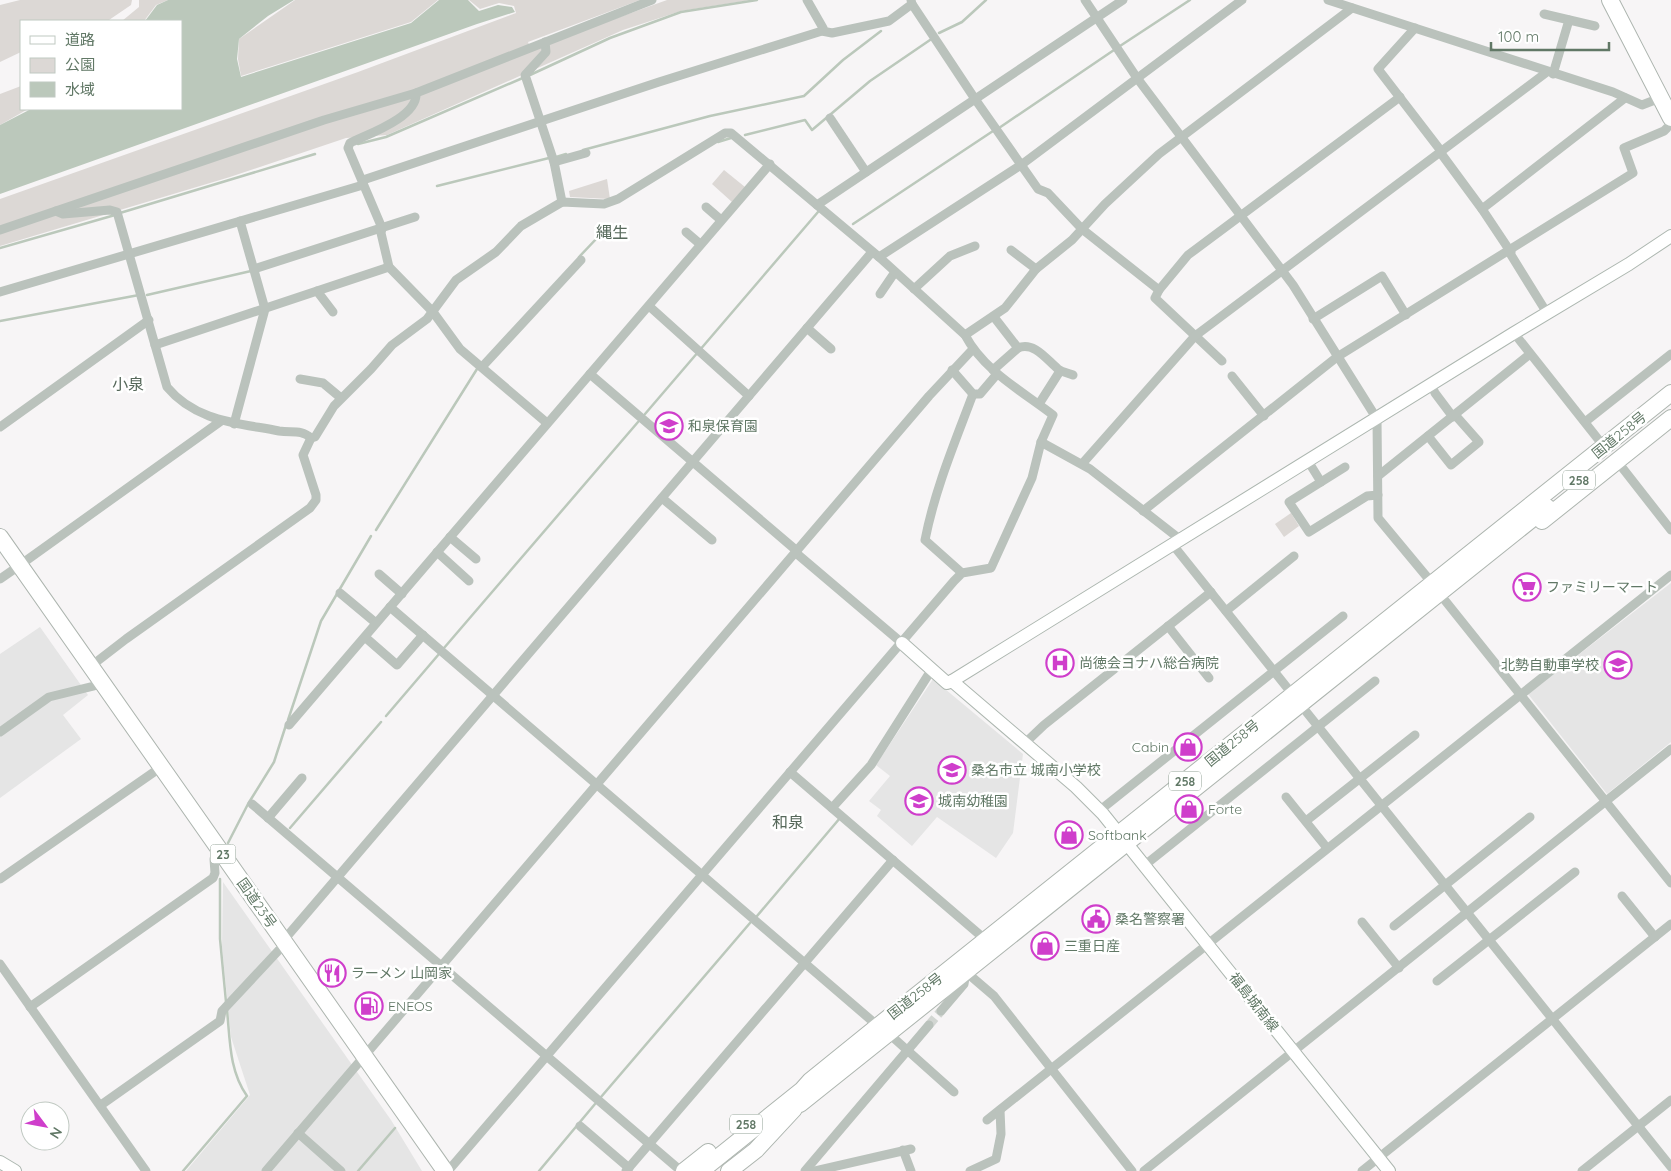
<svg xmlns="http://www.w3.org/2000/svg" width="1671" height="1171" viewBox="0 0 1671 1171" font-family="Quicksand,'Noto Sans JP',sans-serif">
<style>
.built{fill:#e5e5e5}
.green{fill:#dcd8d5}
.water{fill:#bbc8bb}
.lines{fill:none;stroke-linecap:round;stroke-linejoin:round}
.stream{stroke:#bbc8bb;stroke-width:2.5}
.street-tunnel{stroke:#d2d6d2;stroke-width:9;stroke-dasharray:9 4.5;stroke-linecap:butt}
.secondary-casing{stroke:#adb7b0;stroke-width:14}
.highway-casing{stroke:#adb5af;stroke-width:18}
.street{stroke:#bac2bc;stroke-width:9}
.secondary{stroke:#fff;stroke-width:12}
.highway{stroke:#fff;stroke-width:16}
.labels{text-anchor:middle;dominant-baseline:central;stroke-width:5;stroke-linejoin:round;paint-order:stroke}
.shield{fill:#fff;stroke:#90a094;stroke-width:1}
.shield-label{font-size:12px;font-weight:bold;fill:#617866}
.poi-label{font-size:14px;fill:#617866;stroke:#fff;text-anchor:start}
.street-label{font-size:14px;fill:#617866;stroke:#fff}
.quarter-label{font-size:16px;fill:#57695b;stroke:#fff}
</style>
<rect width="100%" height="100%" fill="#f7f5f6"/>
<g class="built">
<path d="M1671,583V742L1607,794L1528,694Z"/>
<path d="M40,627L88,695L63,715L81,739L0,798V654Z"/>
<path d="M933,679L1023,754L1013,833L996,858L937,817L912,846L877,816L881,810L869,801L890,776L876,765Z"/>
<path d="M223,882L391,1120L422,1171H186L250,1095L231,1037L222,947Z"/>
</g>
<g class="green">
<path d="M20,0H132L131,5L109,20L21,21V52L0,62V5Z"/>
<path d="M139,0H168L156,5L144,21H122L139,7Z"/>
<path d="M295,0H438L411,22L241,76L238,59L239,39Z"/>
<path d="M469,0H640L528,42L531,49L667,0H751L681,11L623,30L387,135L346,138L230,177L0,246V199L358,72L516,13L514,6L499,3L480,9Z"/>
<path d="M21,86V109H28L0,125V94Z"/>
<path d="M724,170L745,187L732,202L712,184Z"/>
<path d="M607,179L610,199L570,197L569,191Z"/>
<path d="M1291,513L1299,526L1284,537L1275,524Z"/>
</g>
<path class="water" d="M168,0H294L268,16L239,39L237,59L241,77L411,23L439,0H468L479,11L498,5L512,7L515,12L477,24L0,194V125L31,109H181V21H145L157,5Z"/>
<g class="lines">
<g class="stream">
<path d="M939,33L962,22L986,0"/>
<path d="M1120,46L1190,0"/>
<path d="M530,75L610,38L681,12L757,0"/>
<path d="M999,128L1114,50"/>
<path d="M745,135L805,120L812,130L870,81L930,40"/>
<path d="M718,142L731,138"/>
<path d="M358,144L386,137L525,77"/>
<path d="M583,150L710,116L804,96L843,60L881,31"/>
<path d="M556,157L566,154"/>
<path d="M437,186L549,158"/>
<path d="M120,213L315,154"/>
<path d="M853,224L993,131"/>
<path d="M0,248L115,215"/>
<path d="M579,257L598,237"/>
<path d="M147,295L251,271"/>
<path d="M0,321L139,295"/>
<path d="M645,414L818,212"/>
<path d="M376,530L477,369"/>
<path d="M444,648L638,422"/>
<path d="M386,716L439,654"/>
<path d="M288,720L321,621L371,536"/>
<path d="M290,828L381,722"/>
<path d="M228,843L248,804L274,762L286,725"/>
<path d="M220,879V939L226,1002"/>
<path d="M757,916L840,818"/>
<path d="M601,1097L750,923"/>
<path d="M183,1171L247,1096C229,1071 230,1039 227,1010"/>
<path d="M358,1171L395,1128"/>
<path d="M539,1171L595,1104"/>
</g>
<path class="street-tunnel" d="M929,1025L941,1011"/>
<g class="secondary-casing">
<g id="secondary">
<path d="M902,643L947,683L952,681L1076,787L1103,814L1389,1171"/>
<path d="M952,681L1514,333L1629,264L1671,236"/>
<path d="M0,1162L15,1171"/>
</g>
</g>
<g class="highway-casing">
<g id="highway">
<path d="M1610,0L1671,118"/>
<path d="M1542,521L1671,418"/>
<path d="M0,537L445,1171"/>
<path d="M800,1104L1547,507"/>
<path d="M684,1171L708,1152"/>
<path d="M701,1171L802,1090L810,1081L878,1026L1671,393"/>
<path d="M729,1171L756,1150L794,1109"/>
</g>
</g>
<g class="street">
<path d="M807,0L823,28L822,31"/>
<path d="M1085,0L1137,78L1293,285L1377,419L1378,518L1432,583"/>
<path d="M1328,0L1613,92L1642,105L1660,98"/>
<path d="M912,4L975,99L1038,189L1048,193L1082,229L1159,290"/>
<path d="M1544,14L1595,26"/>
<path d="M1415,28L1378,69L1441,151"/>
<path d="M545,42L546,52L525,75L554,162L562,202"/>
<path d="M1553,74L1569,20"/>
<path d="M416,93C418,117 368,134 350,143L348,148L382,228L381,233L389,267L433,312L460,349L547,423"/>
<path d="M830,118L866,172"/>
<path d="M1440,152L1482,209L1508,248V251"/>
<path d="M554,162L586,153"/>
<path d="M363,180L659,82L822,31L832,33L889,21L912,4L911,0"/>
<path d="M817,205L1123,0"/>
<path d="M706,207L721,220"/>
<path d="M1482,209L1625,98"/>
<path d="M56,211L63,214L110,210L117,212L167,387C196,422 239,423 279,431C292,433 301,429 311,438L303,455L316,495V500L310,508L126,639L91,666"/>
<path d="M0,230L324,120L416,93L652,0"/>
<path d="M686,232L700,244"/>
<path d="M1011,250L1036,269"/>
<path d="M1511,250V255L1547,313"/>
<path d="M879,257L1021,165L1242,0"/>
<path d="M254,269L415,217"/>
<path d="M914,289L950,256L975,246"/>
<path d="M317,291L333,312"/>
<path d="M0,292L363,185"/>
<path d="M880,294L895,272"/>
<path d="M649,306L749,396"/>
<path d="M994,317L1018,348C1034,341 1047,360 1058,369C1062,372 1068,373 1073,375"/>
<path d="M1313,319L1382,276L1406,315"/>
<path d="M807,328L831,349"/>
<path d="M1514,333L1598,439"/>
<path d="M965,335L1005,308L1036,269L1072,240L1105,204L1159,154L1352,8"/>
<path d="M155,345L389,267"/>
<path d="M1222,361L1155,298L1159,290L1188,255L1400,97"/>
<path d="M482,367L581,260"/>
<path d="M952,370L973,394H980L997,374"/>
<path d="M993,370L1018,348"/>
<path d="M590,374L797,551"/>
<path d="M1232,376L1264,416"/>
<path d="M300,379L323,383L341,398"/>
<path d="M1431,384L1435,393L1453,417"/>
<path d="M1039,404L1060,371"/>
<path d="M1585,422L1671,354"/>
<path d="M234,424L265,309L240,221"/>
<path d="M0,427L149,320"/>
<path d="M1428,436L1451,465L1479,442L1456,416"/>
<path d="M311,438L315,437L334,406L371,369L392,345L427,319L456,280L496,252L521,226L562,202L604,204L618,199L725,133H731L879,257L965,335C984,371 1022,391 1053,415L1041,442L1032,478L991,568L962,573L954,581L448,1171"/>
<path d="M1041,442L1090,469L1181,540"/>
<path d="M1308,461L1321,482"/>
<path d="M1617,461L1671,530"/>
<path d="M1082,464L1195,336L1547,72"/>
<path d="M1345,467L1289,502L1309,532L1367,496L1378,495"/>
<path d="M1378,476L1530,354"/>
<path d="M662,498L712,540"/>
<path d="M1143,511L1337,357L1633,173L1624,148L1664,131L1667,128"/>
<path d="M450,537L476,559"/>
<path d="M1173,545L1293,695"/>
<path d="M437,552L469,581"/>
<path d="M796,553L902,643"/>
<path d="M20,565L221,421"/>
<path d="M962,573L925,540C935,489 955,442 973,394"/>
<path d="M379,574L402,594"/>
<path d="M0,579L13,570"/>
<path d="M340,593L376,623"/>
<path d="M1439,593L1671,883"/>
<path d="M390,607L878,1026"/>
<path d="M1226,611L1294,556"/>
<path d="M1168,626L1209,678"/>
<path d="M366,638L397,665L423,635"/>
<path d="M1300,704L1671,1167"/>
<path d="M289,725L770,164"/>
<path d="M0,732L49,697L94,686"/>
<path d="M1024,744L1044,725L1211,592"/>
<path d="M790,772L987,941"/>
<path d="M1286,797L1327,848"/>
<path d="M252,804L681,1171"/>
<path d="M832,808L871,765L932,669"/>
<path d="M1099,811L1343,616"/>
<path d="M268,818L302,778"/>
<path d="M1306,821L1415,735"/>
<path d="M1145,865L1375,681"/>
<path d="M0,879L154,772"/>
<path d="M1622,896L1655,937"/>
<path d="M1362,922L1399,968"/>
<path d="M1394,926L1530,817"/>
<path d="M283,941L872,252"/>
<path d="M0,964L146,1171"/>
<path d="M966,972L994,996L1132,1171"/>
<path d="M1437,981L1575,872"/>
<path d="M30,1007L213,878L215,873L214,859"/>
<path d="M941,1011L964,984L966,972"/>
<path d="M888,1033L954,1092"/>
<path d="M101,1105L220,1021L222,1011L279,950"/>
<path d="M987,1120L1671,575"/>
<path d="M580,1126L629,1168"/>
<path d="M298,1133L341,1171"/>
<path d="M903,1150L911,1171"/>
<path d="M266,1171L929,396L973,349"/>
<path d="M626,1171L893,860"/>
<path d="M805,1171L929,1025"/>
<path d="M815,1171L911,1149"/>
<path d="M970,1171L996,1159L1001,1134L1000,1110"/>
<path d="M1144,1171L1671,749"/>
<path d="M1362,1171L1671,924"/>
<path d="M1582,1171L1671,1100"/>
</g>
<use href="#secondary" class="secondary"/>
<use href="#highway" class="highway"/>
</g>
<defs>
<g id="school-ring" transform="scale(1.4375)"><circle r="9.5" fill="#fff" stroke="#cf3ecb" stroke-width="1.5"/><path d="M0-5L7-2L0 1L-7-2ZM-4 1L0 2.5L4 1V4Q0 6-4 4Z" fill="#cf3ecb"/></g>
<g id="supermarket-ring" transform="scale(1.4375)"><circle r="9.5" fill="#fff" stroke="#cf3ecb" stroke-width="1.5"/><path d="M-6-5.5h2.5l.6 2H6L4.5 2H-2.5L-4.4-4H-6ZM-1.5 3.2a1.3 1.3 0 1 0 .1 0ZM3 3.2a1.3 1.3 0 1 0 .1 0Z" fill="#cf3ecb"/></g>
<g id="hospital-ring" transform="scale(1.4375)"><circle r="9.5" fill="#fff" stroke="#cf3ecb" stroke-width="1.5"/><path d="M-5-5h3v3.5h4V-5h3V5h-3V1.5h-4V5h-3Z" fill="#cf3ecb"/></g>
<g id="shop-ring" transform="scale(1.4375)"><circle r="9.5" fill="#fff" stroke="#cf3ecb" stroke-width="1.5"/><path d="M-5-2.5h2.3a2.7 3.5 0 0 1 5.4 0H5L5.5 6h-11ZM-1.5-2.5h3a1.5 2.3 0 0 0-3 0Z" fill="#cf3ecb"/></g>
<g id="civic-ring" transform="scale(1.4375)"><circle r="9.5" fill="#fff" stroke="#cf3ecb" stroke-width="1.5"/><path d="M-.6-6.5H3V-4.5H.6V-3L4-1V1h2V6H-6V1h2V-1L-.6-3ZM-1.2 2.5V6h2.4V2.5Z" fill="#cf3ecb"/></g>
<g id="restaurant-ring" transform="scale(1.4375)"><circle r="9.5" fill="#fff" stroke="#cf3ecb" stroke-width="1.5"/><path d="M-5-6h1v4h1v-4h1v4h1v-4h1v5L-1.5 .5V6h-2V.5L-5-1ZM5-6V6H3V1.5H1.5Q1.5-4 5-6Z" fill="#cf3ecb"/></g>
<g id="fuel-ring" transform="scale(1.4375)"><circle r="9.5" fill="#fff" stroke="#cf3ecb" stroke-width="1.5"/><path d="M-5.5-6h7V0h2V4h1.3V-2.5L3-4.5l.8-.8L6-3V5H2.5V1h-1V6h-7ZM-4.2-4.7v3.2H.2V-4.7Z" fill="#cf3ecb"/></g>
</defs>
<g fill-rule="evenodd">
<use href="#school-ring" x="669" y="426"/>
<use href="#supermarket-ring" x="1527" y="587"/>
<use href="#hospital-ring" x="1060" y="663"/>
<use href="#school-ring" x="1618" y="665"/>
<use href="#shop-ring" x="1188" y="747"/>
<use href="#school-ring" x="952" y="770"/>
<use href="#school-ring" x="919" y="801"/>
<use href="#shop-ring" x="1189" y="809"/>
<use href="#shop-ring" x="1069" y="835"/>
<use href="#civic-ring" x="1096" y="919"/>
<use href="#shop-ring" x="1045" y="946"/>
<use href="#restaurant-ring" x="332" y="973"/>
<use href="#fuel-ring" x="369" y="1006"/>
</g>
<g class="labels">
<g class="shield">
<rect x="1563" y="470.5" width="32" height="19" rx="4"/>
<rect x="1169" y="771.5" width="32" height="19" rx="4"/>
<rect x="210.5" y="844.5" width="25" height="19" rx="4"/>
<rect x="730" y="1114.5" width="32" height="19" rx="4"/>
</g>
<g class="shield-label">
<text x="1579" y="480">258</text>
<text x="1185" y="781">258</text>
<text x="223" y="854">23</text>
<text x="746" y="1124">258</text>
</g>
<g class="poi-label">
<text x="688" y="426">和泉保育園</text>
<text x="1546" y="587">ファミリーマート</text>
<text x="1079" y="663">尚徳会ヨナハ総合病院</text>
<text x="1599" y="665" text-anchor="end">北勢自動車学校</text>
<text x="1169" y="747" text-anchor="end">Cabin</text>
<text x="971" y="770">桑名市立 城南小学校</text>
<text x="938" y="801">城南幼稚園</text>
<text x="1208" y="809">Forte</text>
<text x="1088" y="835">Softbank</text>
<text x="1115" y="919">桑名警察署</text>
<text x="1064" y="946">三重日産</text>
<text x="351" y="973">ラーメン 山岡家</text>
<text x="388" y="1006">ENEOS</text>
</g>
<g class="street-label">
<text transform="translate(1619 435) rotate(-39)">国道258号</text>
<text transform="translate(1232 743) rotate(-39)">国道258号</text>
<text transform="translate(257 903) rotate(55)">国道23号</text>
<text transform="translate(915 996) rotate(-38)">国道258号</text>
<text transform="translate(1254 1002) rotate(52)">福島城南線</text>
</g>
<g class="quarter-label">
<text x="612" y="232">縄生</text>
<text x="128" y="384">小泉</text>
<text x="788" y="822">和泉</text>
</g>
</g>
<rect x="20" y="20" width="162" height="90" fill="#ffffff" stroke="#c0c9c2"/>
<rect x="30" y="36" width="25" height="8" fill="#ffffff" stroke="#c0c9c2"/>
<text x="65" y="45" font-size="15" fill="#617866">道路</text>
<rect x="30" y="58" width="25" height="15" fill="#dcd8d5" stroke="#c0c9c2"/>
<text x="65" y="70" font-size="15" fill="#617866">公園</text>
<rect x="30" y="82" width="25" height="15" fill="#bbc8bb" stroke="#c0c9c2"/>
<text x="65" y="95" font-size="15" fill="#617866">水域</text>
<g transform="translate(45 1126) rotate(122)"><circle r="24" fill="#ffffff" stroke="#c0c9c2"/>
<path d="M0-4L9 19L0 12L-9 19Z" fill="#cf3ecb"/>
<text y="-8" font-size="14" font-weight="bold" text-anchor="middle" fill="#617866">N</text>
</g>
<path d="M1491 42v8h118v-8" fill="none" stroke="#617866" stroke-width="2.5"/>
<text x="1498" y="42" font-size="15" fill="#617866" stroke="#ffffff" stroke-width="4" paint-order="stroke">100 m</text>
</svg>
